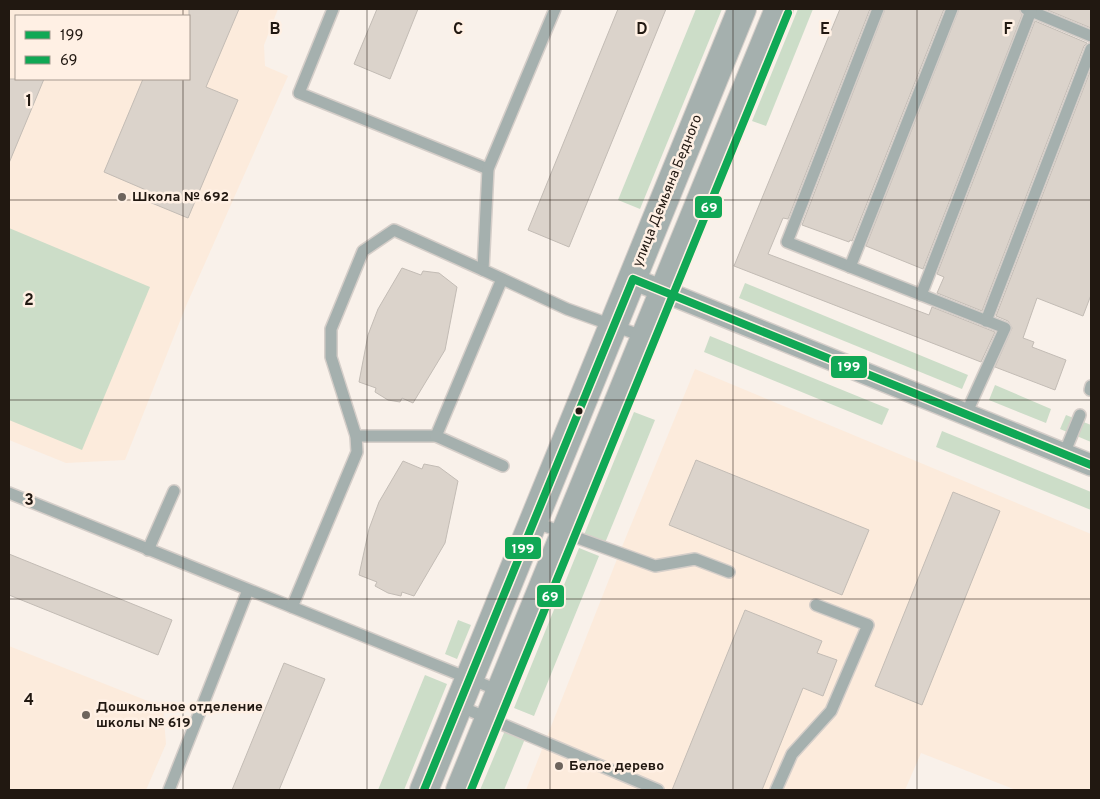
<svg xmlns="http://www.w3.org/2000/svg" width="1100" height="799" viewBox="0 0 1100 799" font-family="Overpass,sans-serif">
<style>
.built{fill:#fcebdc;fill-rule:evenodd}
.green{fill:#ccddc8}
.building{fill:#dbd3cb;stroke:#c3bcb5}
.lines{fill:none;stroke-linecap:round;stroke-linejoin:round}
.service-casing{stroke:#d5cec9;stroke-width:14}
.minor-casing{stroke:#d5cec9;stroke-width:24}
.tertiary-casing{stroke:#d5cec9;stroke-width:30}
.service{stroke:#a5b0ae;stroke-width:11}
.minor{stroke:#a5b0ae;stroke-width:21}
.tertiary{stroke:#a5b0ae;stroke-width:28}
.bus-1-casing{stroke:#fff0e4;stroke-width:11}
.bus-2-casing{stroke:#fff0e4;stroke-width:11}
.bus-1{stroke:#10a855;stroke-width:8}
.bus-2{stroke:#10a855;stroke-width:8}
.grid{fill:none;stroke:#211811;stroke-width:1;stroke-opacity:0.55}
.poi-dot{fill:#6d645d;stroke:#fff0e4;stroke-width:2}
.bus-dot{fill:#211811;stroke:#fff0e4;stroke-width:2}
.labels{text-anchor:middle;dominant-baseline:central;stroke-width:5;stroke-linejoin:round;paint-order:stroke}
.street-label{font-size:14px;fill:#211811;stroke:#fff0e4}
.poi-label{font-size:14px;font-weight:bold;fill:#211811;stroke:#fff0e4;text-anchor:start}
.grid-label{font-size:16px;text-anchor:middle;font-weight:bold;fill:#211811;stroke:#fff0e4;stroke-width:5;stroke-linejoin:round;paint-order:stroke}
.line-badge{stroke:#fff0e4;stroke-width:2}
.badge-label{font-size:14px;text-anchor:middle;font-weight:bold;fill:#fff}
</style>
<rect width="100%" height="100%" fill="#f9f1ea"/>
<g class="built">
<path d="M9,9H278L264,45L265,66L288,76L186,306L125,460L66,463L9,440ZM16,16H189V79H16Z"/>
<path d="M695,369L1091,534V790H1016L921,753L905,790H526L619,554Z"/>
<path d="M9,646L163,707L166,744L146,790H9Z"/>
</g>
<g class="green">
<path d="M696,9H722L640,209L618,200Z"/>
<path d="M798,9H813L766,126L752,121Z"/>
<path d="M9,228L150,287L82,450L9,420Z"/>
<path d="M745,283L968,375L962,389L739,298Z"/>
<path d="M710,336L889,409L882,425L704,352Z"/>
<path d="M995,385L1051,409L1046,423L989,400Z"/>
<path d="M634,412L655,420L605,543L584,535Z"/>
<path d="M1066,415L1091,425V442L1060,429Z"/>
<path d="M942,431L1091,492V510L936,447Z"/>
<path d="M579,548L599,556L534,716L514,708Z"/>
<path d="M458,620L471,625L457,659L445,654Z"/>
<path d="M425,675L447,684L404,790H378Z"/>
<path d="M509,721L529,729L504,790H480Z"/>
</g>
<g class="building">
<path d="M189,9H239L206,87L238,100L188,218L142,199L146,190L104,172L143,79H189Z"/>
<path d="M377,9H418L390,79L354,64Z"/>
<path d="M618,9H666L569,247L528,230Z"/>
<path d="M840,9H870L788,219L783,218L768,254L929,315L932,307L995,332L981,362L734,266Z"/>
<path d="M885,9H944L852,241L850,240L849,242L802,225Z"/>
<path d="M959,9H1019L1022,15L923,269L866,246Z"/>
<path d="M1045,9H1091V28Z"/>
<path d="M1035,21L1087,43L1084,46L982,311L937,293L944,277L937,274Z"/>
<path d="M1091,69V295L1083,316L1037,298L1023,338L1034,342L1032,347L1066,360L1055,390L995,367L1012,328L1008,321L996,316Z"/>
<path d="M9,79H44L9,163Z"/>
<path d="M402,268L421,275L423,271L439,273L457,287L445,350L413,403L402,398L400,402L388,400L375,392L376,388L359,382L368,335L378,309Z"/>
<path d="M696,460L869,530L842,595L669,525Z"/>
<path d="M403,461L422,469L424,464L439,467L458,481L445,543L414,596L402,592L401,596L388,593L375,586L377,582L359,575L369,529L379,502Z"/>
<path d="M953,492L1000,511L922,705L875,686Z"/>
<path d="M9,554L172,620L158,655L9,595Z"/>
<path d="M745,610L822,641L817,653L837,660L823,696L803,688L762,790H672Z"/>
<path d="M284,663L325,679L279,790H232Z"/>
</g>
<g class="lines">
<g class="service-casing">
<g id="service">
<path d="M333,9L299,93L488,169"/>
<path d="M555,9L488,169L483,270L567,309L645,337"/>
<path d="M878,9L787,242L1005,328L966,414"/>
<path d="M1026,9L1091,36"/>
<path d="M850,267L952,9"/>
<path d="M921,295L1031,11"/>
<path d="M986,321L1091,49"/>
<path d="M1090,390L1091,386"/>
<path d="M356,436H436L502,279"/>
<path d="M436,436L503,466"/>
<path d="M1064,454L1080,415"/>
<path d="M9,493L500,691"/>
<path d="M534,522L655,566L695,559L729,572"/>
<path d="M148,550L174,491"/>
<path d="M292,607L357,452L356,436L331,357V329L363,251L394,230L483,270"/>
<path d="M459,706L658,790"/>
<path d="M169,790L248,590"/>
<path d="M776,790L792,754L831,711L868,625L816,605"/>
</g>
</g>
<g class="minor-casing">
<path id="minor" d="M633,279L1091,465"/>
</g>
<g class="tertiary-casing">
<g id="tertiary">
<path d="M424,790L742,9"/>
<path d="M460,790L779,9"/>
</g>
</g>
<use href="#service" class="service"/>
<use href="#minor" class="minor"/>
<use href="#tertiary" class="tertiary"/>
<g class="bus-1-casing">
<path id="bus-1" d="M424,790L633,279L1091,465"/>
</g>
<g class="bus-2-casing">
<path id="bus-2" d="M471,790L788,13"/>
</g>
<use href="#bus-1" class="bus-1"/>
<use href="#bus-2" class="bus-2"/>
</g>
<path class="grid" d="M183,9V16M367,9V790M550,9V790M733,9V790M917,9V790M183,79V790M9,200H1091M9,400H1091M9,599H1091"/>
<g class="poi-dot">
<circle cx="122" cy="197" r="5"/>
<circle cx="86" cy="715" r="5"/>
<circle cx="559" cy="766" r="5"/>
</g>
<circle class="bus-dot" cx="579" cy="411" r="4.5"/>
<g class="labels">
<g class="street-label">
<text transform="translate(668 191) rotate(-68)">улица Демьяна Бедного</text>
</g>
<g class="poi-label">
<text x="132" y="197">Школа № 692</text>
<text x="96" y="707">Дошкольное отделение<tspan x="96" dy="16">школы № 619</tspan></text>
<text x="569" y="766">Белое дерево</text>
</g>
</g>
<g class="grid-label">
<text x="275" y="34">B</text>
<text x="458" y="34">C</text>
<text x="642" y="34">D</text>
<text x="825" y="34">E</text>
<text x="1008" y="34">F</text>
<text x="29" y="106">1</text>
<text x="29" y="305">2</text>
<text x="29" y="505">3</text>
<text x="29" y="705">4</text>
</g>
<g class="line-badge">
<rect x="694" y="195" width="29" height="24" rx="5" fill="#10a855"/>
<rect x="830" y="355" width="38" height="24" rx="5" fill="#10a855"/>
<rect x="504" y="536" width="38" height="24" rx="5" fill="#10a855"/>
<rect x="536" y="584" width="29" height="24" rx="5" fill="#10a855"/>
</g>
<g class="badge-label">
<text x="709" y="212">69</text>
<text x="849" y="371">199</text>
<text x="523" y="553">199</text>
<text x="550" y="601">69</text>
</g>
<rect width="1100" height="799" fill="none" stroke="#211811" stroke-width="20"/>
<rect x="15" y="15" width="175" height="65" fill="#fff0e4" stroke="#a69a90"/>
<rect x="25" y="31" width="25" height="8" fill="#10a855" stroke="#a69a90"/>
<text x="60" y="40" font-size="15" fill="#211811">199</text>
<rect x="25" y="56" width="25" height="8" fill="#10a855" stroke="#a69a90"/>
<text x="60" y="65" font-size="15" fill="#211811">69</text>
</svg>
